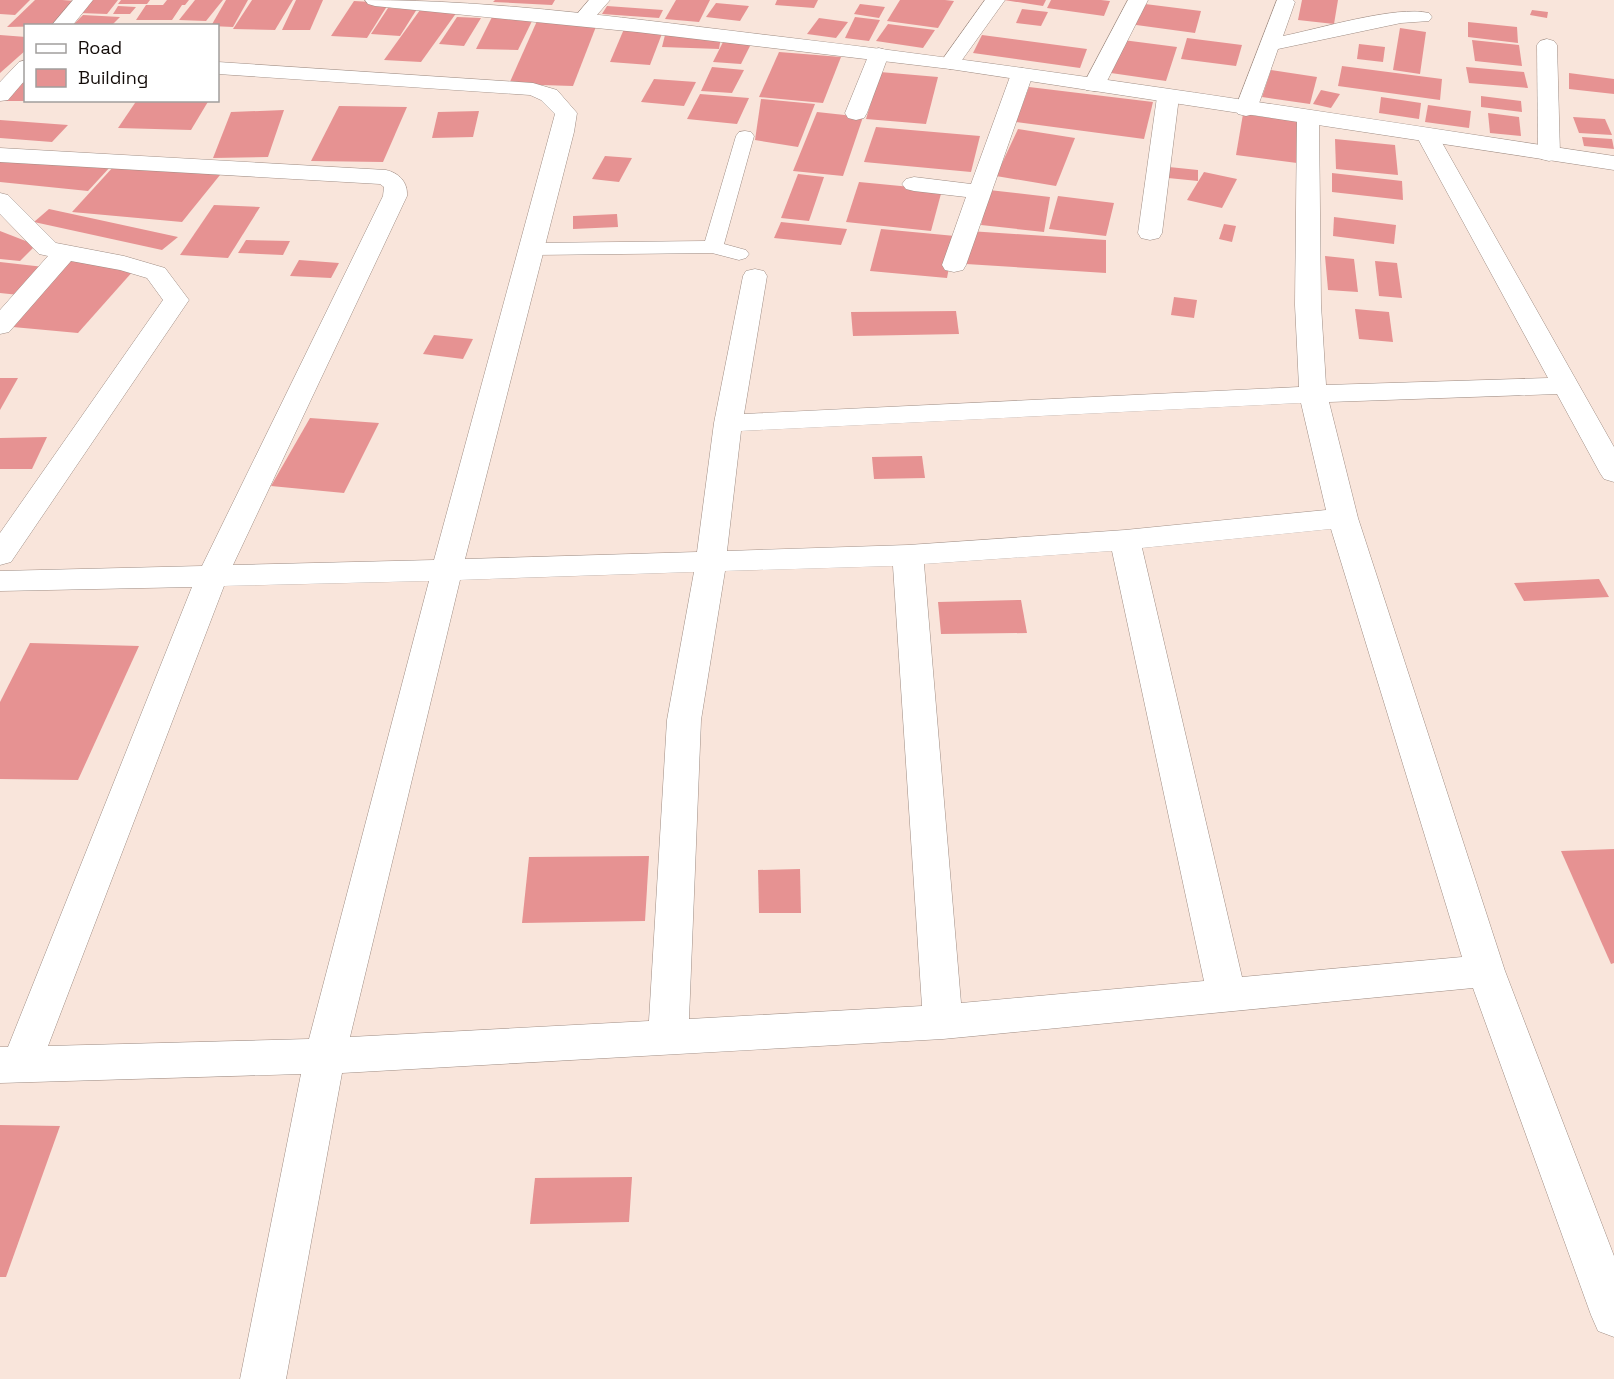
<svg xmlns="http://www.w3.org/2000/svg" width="1614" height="1379" viewBox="0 0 1614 1379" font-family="'Space Grotesk',sans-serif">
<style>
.building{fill:#e69292}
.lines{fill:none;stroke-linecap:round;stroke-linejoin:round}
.lane-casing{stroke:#9f8d84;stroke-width:1}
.street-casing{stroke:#9f8d84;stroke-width:1}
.secondary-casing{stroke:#9f8d84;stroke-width:1}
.lane{fill:#fff;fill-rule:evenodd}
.street{fill:#fff;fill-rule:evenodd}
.secondary{fill:#fff;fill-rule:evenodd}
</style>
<rect width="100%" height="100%" fill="#f9e5db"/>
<g class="building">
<path d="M0,0H30L15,15L0,14Z"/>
<path d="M35,0H62L76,1L52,26L7,27Z"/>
<path d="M89,0H118L107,14L79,13Z"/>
<path d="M121,0H150L147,4H118Z"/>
<path d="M167,0H189L185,5H182L172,20H136L146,5H163Z"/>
<path d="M195,0H223L206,21L179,20Z"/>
<path d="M226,0H248L233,27L211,26Z"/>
<path d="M252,0H293L275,30L233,29Z"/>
<path d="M296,0H323L310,30H282Z"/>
<path d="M495,0H555L552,5L493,2Z"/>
<path d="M676,0H710L699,22L665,19Z"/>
<path d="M777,0H818L814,8L775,5Z"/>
<path d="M900,0H945L954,1L938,28L887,21Z"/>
<path d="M1004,0H1046L1043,6Z"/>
<path d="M1051,0H1101L1110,1L1104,16L1047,8Z"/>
<path d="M1302,0H1338L1334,24L1298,20Z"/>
<path d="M354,1L389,3L367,38L331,36Z"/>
<path d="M716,3L749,6L740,21L706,17Z"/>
<path d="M1137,3L1201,11L1195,33L1129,24Z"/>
<path d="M860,4L885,7L879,18L854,14Z"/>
<path d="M118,6L136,7L130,14H113Z"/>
<path d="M607,6L663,10L659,18L602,14Z"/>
<path d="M388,8L417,9L400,36L371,34Z"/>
<path d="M1022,9L1048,12L1041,26L1016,23Z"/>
<path d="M420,10L457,12L421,62L384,60Z"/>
<path d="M1532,10L1548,12L1547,18L1530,15Z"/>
<path d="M83,15L120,17L111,26H72Z"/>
<path d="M457,17L481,18L464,46L439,44Z"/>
<path d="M492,17L533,19L518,50L476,49Z"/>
<path d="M855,17L880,20L869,41L845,38Z"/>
<path d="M819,18L848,22L836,38L807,34Z"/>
<path d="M537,21L597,24L573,86L509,84Z"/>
<path d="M1468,22L1517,27L1518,43L1468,37Z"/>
<path d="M888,24L935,30L923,48L876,41Z"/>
<path d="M1400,28L1426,32L1420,74L1393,70Z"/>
<path d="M624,29L663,31L650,65L610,62Z"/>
<path d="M0,35L26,37V50L0,73Z"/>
<path d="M665,35L721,37L719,49L662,47Z"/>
<path d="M982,35L1087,49L1080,68L973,53Z"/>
<path d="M725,38L753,40L741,64L713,62Z"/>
<path d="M1187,38L1242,45L1236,66L1181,59Z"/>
<path d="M1123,40L1177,47L1166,81L1111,73Z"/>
<path d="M1472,40L1519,45L1522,66L1475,61Z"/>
<path d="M1359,44L1385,47L1383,62L1357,59Z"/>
<path d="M779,52L841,57L823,103L759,97Z"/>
<path d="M1342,66L1442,79L1440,100L1338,86Z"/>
<path d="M712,67L744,70L732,93L701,91Z"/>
<path d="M1466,67L1524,72L1528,88L1469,83Z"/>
<path d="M1271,70L1317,77L1310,104L1262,97Z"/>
<path d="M880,72L938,77L926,124L866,119Z"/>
<path d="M1569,73L1614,79V94L1569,89Z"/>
<path d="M654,79L696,82L684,106L641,102Z"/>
<path d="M16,83H26V101H2Z"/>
<path d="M1029,87L1153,102L1144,139L1016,122Z"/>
<path d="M1321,90L1340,94L1331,108L1313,104Z"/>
<path d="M700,94L749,98L737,124L687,119Z"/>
<path d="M1481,96L1521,101L1522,112L1481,107Z"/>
<path d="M1381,97L1421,103L1419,119L1379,113Z"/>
<path d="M761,99L815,104L798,147L755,140Z"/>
<path d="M137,100H209L191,130L118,128Z"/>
<path d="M1428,105L1471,111L1469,128L1425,122Z"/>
<path d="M339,106L407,107L383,162L311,161Z"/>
<path d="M284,110L268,157L213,158L231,112Z"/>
<path d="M479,111L473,137L432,138L438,112Z"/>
<path d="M817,112L863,117L843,176L793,171Z"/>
<path d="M1488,113L1519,117L1521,136L1490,133Z"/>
<path d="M1243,114L1302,122L1297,163L1236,155Z"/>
<path d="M1573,117L1605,119L1612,135L1579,133Z"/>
<path d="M0,120L68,125L52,142L0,138Z"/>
<path d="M876,127L980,136L971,172L864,162Z"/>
<path d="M1018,129L1075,138L1056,186L996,176Z"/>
<path d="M1582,137L1612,139L1614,149L1584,146Z"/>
<path d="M1335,139L1395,145L1398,175L1336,169Z"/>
<path d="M605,156L632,158L619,182L592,179Z"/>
<path d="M0,160L111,166L88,191L0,182Z"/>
<path d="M114,166L220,175L182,222L72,212Z"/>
<path d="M1169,167L1198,170V181L1168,178Z"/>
<path d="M1204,172L1237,179L1222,208L1187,200Z"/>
<path d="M1332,173L1402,181L1403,200L1332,192Z"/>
<path d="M798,174L824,177L809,221L781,218Z"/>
<path d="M859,182L942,190L931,231L846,222Z"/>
<path d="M989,190L1050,197L1044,232L981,225Z"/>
<path d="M1058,196L1114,203L1106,236L1049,229Z"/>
<path d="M214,205L260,207L228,258L180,255Z"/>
<path d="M49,209L178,237L162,250L34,222Z"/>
<path d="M617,214L618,227L573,229V216Z"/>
<path d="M1334,217L1396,225L1394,244L1333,236Z"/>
<path d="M781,222L847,229L841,245L774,238Z"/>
<path d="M1224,224L1236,226L1232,242L1219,239Z"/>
<path d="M881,229L955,236L947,278L870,271Z"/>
<path d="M0,231L36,245L20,261L0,259Z"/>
<path d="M969,231L1106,240V273L966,264Z"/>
<path d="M246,240L290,241L283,255L238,253Z"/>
<path d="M1325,256L1354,259L1358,292L1328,290Z"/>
<path d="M64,260L134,270L78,333L2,326Z"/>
<path d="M299,260L339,263L331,278L290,276Z"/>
<path d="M1375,261L1397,263L1402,298L1379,296Z"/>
<path d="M0,262L44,267L19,295L0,293Z"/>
<path d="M1174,297L1197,300L1194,318L1171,315Z"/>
<path d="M1355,309L1389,312L1393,342L1359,339Z"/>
<path d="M956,311L959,334L853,336L851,312Z"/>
<path d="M434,335L473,339L463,359L423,354Z"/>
<path d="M0,378H18L0,410Z"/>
<path d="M310,418L379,423L344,493L271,486Z"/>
<path d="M47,437L32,469H0V438Z"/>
<path d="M922,456L925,478L874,479L872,457Z"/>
<path d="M1599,579L1609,597L1524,601L1514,583Z"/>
<path d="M1021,600L1027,633L941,634L938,602Z"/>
<path d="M30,643L139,646L78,780L0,779V702Z"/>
<path d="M1614,849V963L1611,964L1561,851Z"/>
<path d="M649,856L645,921L522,923L529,857Z"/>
<path d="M800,869L801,913H759L758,870Z"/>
<path d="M0,1125L60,1126L6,1277H0Z"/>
<path d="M632,1177L629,1222L530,1224L535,1178Z"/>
</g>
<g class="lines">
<g class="lane-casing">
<path id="lane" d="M745,131L751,132L754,136L724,244L746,250L749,254L746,258L739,260L712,253L533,255L526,253L523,249L526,245L533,243L705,241L736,136L739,132Z"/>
</g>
<g class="street-casing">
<g id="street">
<path d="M73,0H93L72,26H51Z"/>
<path d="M589,0H610L589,24H575L572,20Z"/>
<path d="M985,0H1005L957,67L950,69L943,67L940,63Z"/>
<path d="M1128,0H1148L1105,85L1102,90L1094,91L1086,90L1083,85Z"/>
<path d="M1277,0H1293L1295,2L1283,36C1318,29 1397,5 1429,13L1432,17L1429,21L1401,23L1278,49L1257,109L1254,114L1246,116L1238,114L1235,109Z"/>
<path d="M1547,39L1554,41L1557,45L1560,154L1557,159L1549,161L1541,159L1538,154L1537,45L1540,41Z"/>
<path d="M879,48L886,50L889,54L867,113L864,118L856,120L848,118L845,113L869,54L872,50Z"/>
<path d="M26,60V79L8,100L0,101V82L19,62Z"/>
<path d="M218,62L533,83L557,90L577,113L574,132L465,559L697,552L714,423L743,276L746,271L755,269L764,271L767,276L744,414L1299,387L1295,305L1297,118L1300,113L1308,111L1316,113L1319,118L1321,305L1326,385L1548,378L1417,137L1420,132L1428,130L1436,132L1614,447V482L1604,479L1600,473L1557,394L1329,402L1358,518L1505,971L1614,1256V1337L1598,1331L1591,1315L1473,988L943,1039L342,1073L286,1379H240L301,1074L0,1083V1047H8L192,587L0,591V571L202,566L383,196L384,187L380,184L0,162V148L386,170C399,173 408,182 407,196L233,565L434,560L555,114L541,100L530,95L218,74ZM1301,403L1326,510L1125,530L908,545L727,551L741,431ZM1331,529L1462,957L1242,977L1142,548ZM1112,551L1204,981L961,1003L924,564ZM893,566L922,1006L689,1019L701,720L725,571ZM694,572L667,720L649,1021L350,1037L460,580ZM429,581L309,1039L48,1046L224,586Z"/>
<path d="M1022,68L1029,70L1033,74L966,265L963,270L954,272L945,270L942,265L966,197L914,191L906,189L902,184L906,179L914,177L971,184L1011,74L1015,70Z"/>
<path d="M1168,91L1176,92L1179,97L1162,233L1159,238L1150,240L1141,238L1138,233L1157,97L1160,92Z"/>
<path d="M0,193L8,195L56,243L124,256L165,268L189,300L11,562L0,565V533L163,300L147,278L120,270L71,261L9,332L0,334V310L48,256L39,254L0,214Z"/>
</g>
</g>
<g class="secondary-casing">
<path id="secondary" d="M365,0C502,0 639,20 775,36C1055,69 1334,114 1614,156V170L950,69L637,32L375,6L368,4Z"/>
</g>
<use href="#lane" class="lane"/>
<use href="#street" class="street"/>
<use href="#secondary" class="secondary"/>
</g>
<rect x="24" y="24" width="195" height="78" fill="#ffffff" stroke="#a19e9d" stroke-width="1.5"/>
<rect x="36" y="44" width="30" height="9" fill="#ffffff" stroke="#a19e9d" stroke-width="1.5"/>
<text x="78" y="54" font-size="18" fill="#130c09">Road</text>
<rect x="36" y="69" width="30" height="18" fill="#e69292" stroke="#a19e9d" stroke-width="1.5"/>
<text x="78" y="84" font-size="18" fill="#130c09">Building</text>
</svg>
